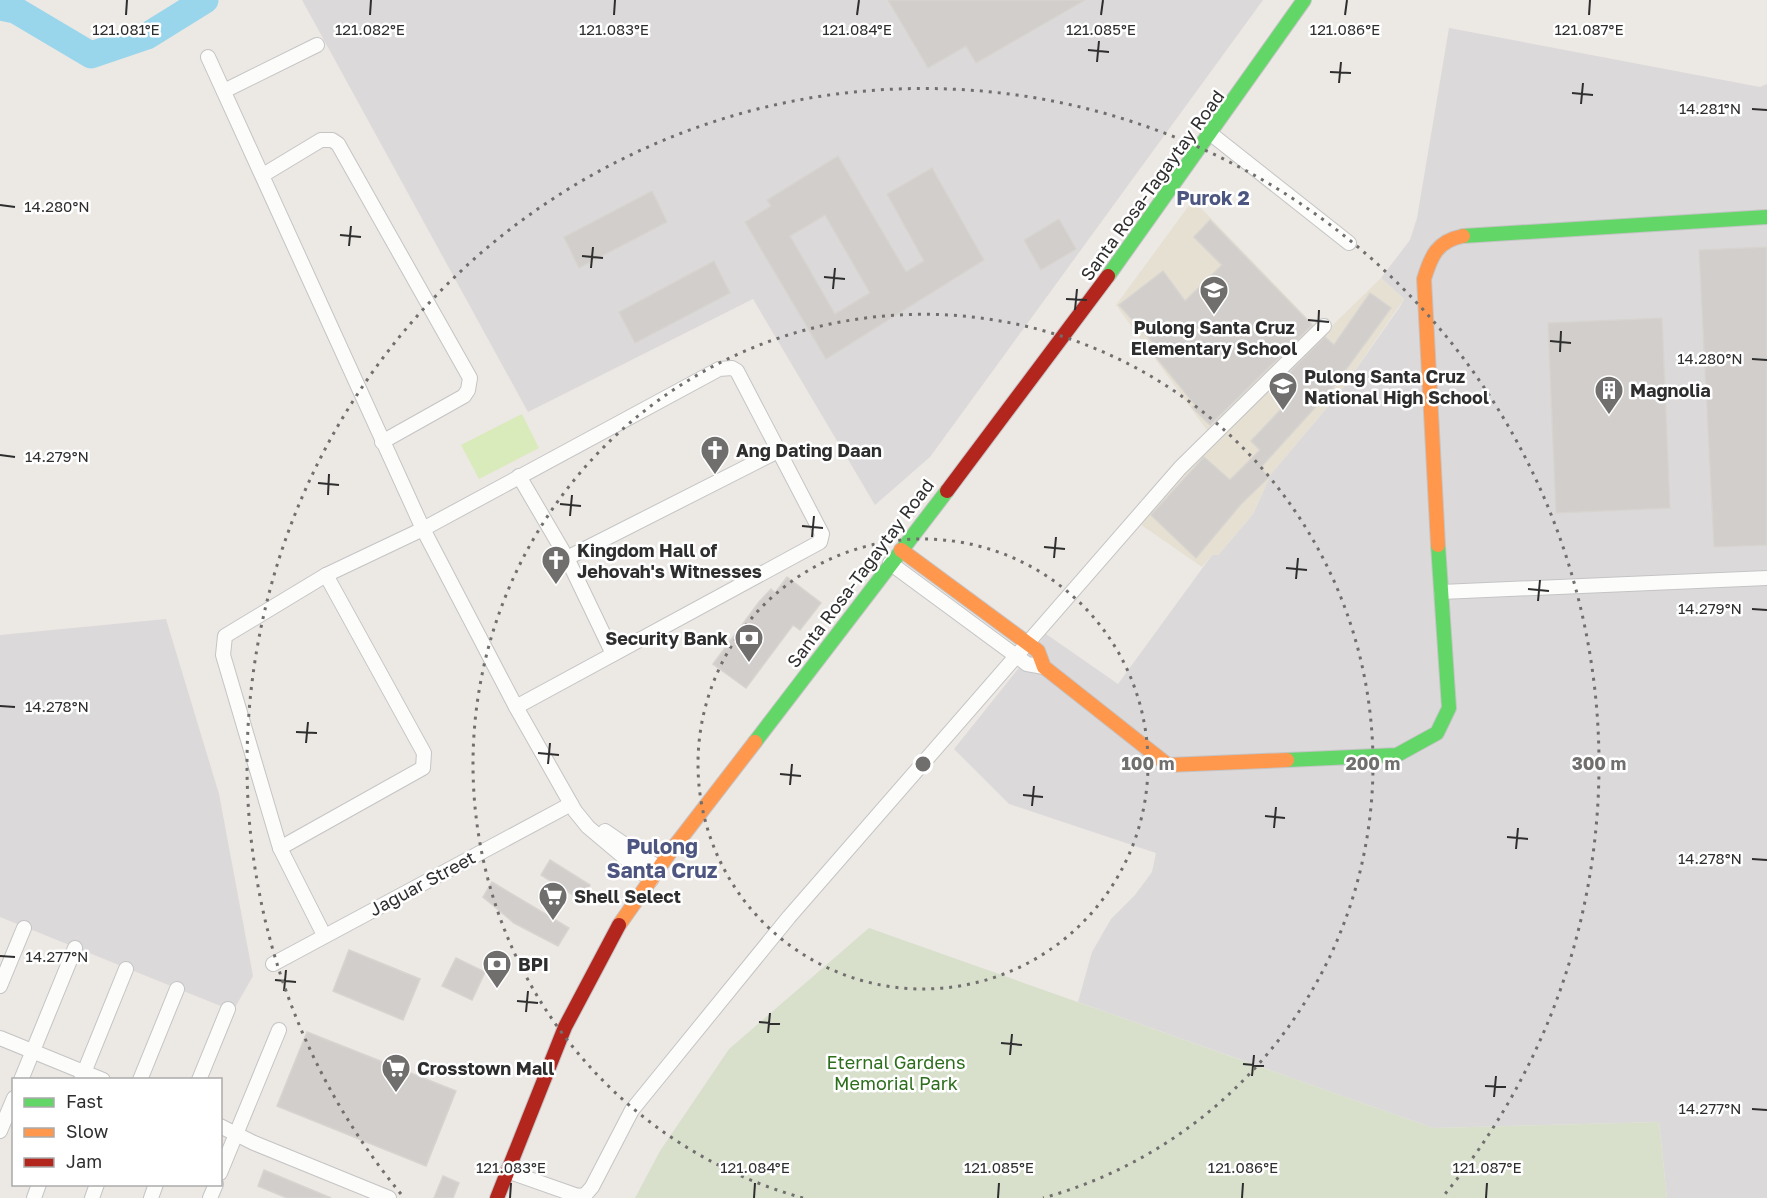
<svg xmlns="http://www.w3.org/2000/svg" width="1767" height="1198" viewBox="0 0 1767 1198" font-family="'Golos Text',sans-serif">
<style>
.industrial{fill:#dcd9db}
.education{fill:#e6e0d3}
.cemetery{fill:#d8e0cc}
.pitch{fill:#d9eabb}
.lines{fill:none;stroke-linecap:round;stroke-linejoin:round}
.river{stroke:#99d6ec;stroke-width:27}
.building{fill:#d1cecb;stroke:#d7d4d0;stroke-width:1.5;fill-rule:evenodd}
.street-casing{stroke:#c5c4c5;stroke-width:16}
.fast-casing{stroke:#c5c4c5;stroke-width:16}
.slow-casing{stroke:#c5c4c5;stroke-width:16}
.jam-casing{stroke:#c5c4c5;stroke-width:16}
.street{stroke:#fcfcfb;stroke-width:14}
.fast{stroke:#63d668;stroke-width:14}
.slow{stroke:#ff974d;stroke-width:14}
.jam{stroke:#b3261e;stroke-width:14}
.ticks{fill:none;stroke:#2e2e2e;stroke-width:2}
.ring{fill:none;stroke:#706f6e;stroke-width:3;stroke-dasharray:3 6}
.labels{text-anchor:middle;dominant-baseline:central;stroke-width:5;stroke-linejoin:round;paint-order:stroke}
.street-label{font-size:18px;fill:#2e2e2e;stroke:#fff}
.poi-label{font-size:18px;font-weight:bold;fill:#2e2e2e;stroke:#fff;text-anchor:start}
.park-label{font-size:18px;fill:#2c6e1b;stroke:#fff}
.neighbourhood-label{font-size:20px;font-weight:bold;fill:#4d5680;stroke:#fff}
.quarter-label{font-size:21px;font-weight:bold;fill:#4d5680;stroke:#fff}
.ticks-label{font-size:15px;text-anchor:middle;fill:#2e2e2e;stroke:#fff;stroke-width:5;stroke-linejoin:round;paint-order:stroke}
.centre{fill:#706f6e;stroke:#fff;stroke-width:3}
.ring-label{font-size:18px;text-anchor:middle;font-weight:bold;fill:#706f6e;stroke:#fff;stroke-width:5;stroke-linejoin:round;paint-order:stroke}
</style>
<rect width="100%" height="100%" fill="#ece8e4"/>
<g class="industrial">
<path d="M302,0H1263L930,457L875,505L753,299L528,412Z"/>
<path d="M1449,28L1760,87L1767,84V1198H1667L1659,1122L1433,1128L1078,1002L1092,952L1111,919L1135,895L1152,872L1156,853L1009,804L954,749L1046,634L1118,684L1212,555H1218L1253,514L1271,474L1340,392L1399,308L1404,299L1381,278L1410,240L1417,218Z"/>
<path d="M166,619L219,794L253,976L233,1011L0,917V635Z"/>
</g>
<g class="education">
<path d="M1193,200L1316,327L1209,433L1116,305Z"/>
<path d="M1381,278L1404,299L1340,392L1271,474L1253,514L1218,555H1212L1202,567L1137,522L1223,432Z"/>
</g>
<path class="cemetery" d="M869,928L1433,1128L1659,1122L1667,1198H635L660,1151L729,1049Z"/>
<path class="pitch" d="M522,414L539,448L479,479L461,445Z"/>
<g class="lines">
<path class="river" d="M0,7L15,10L91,55L147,36L205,0"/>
</g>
<g class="building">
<path d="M888,0H1085L976,63L966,46L928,68Z"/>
<path d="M838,156L906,272L924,261L887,194L932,168L984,260L826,359L745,222L771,206L767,200ZM825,215L870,293L835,314L790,236Z"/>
<path d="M652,191L667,222L579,268L564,237Z"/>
<path d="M1059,219L1076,249L1041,270L1024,240Z"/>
<path d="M1210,220L1312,325L1210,425L1192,407L1195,405L1151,351L1157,347L1119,305L1163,271L1185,301L1222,265L1194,237Z"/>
<path d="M1767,247V545L1714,547L1699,250Z"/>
<path d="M714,261L730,293L635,343L619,312Z"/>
<path d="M1370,293L1391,308L1331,390L1260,468L1269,477L1241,504L1196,558L1151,515L1204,457L1230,480L1260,450L1251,441L1285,405L1283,404L1289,397L1277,385L1325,337L1334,345Z"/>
<path d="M1662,318L1670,508L1556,513L1548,323Z"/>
<path d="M787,577L821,603L800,630L793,625L746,688L713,664L759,602L771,589L775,593Z"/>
<path d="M550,860L590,885L581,900L541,875Z"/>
<path d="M492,882L569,928L558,946L514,923L483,897Z"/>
<path d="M349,950L420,979L403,1020L333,991Z"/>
<path d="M456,958L485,972L472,1000L442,986Z"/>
<path d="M307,1032L456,1091L426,1166L277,1106Z"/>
<path d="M264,1170L331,1198H287L258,1186Z"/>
<path d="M443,1176L459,1183L453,1198H434Z"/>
</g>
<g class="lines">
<g class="street-casing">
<g id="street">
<path d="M208,57L423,529L516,707L575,811L588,827L651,880"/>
<path d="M224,91L317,45"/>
<path d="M1211,134L1349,243"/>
<path d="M263,175L321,140H332L338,144L470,378L468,390L464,396L382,442"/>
<path d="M519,476L567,558L613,654"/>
<path d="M567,558L780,450"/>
<path d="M890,563L1027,664L1044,667"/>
<path d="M1441,592L1767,578"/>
<path d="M605,831L659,868"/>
<path d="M280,848L423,768L424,753L326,575"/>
<path d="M324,935L280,848L223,655L225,636L326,575L423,529L719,369L732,368L737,371L822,534L820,542L516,707"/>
<path d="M273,964L571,804"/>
<path d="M0,986L24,928"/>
<path d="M0,1038L103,1080"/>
<path d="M21,1080L75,948"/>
<path d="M81,1080L126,969"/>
<path d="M140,1080L177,989"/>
<path d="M199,1080L228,1009"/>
<path d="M220,1126L254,1143L389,1198"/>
<path d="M0,1131L14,1098"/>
<path d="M507,1171L578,1196L585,1195L592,1187L632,1110L789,917L1180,468L1324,326"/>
<path d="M220,1173L279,1030"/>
<path d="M34,1198L39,1184"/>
<path d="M92,1198L97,1184"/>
<path d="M151,1198L156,1184"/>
<path d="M210,1198L216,1184"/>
</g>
</g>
<g class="fast-casing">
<g id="fast">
<path d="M1463,236L1767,217"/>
<path d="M1108,276L1304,0"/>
<path d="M755,742L947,491"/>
<path d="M1287,760L1397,755L1437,733L1449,708L1438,545"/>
</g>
</g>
<g class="slow-casing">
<g id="slow">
<path d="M1438,545L1424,279C1431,256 1437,241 1463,236"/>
<path d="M901,550L1038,651L1044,667L1168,765L1287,760"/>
<path d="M619,925L671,851L755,742"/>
</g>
</g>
<g class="jam-casing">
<g id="jam">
<path d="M947,491L1108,276"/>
<path d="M497,1198L565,1027L619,925"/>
</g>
</g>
<use href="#street" class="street"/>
<use href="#fast" class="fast"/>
<use href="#slow" class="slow"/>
<use href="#jam" class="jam"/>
</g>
<path class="ticks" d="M126,15L127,0M370,15L371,0M614,15L615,0M857,15L859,0M1101,15L1103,0M1345,15L1347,0M1589,15L1590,0M1088,50L1109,52M1097,62L1099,41M1330,72L1351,73M1339,83L1341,62M1572,93L1593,95M1581,104L1583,83M1752,109L1767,110M0,205L15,207M340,235L361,237M349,246L351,226M582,256L603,258M591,268L593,247M824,277L845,279M833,289L835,268M1066,299L1087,300M1075,310L1077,289M1308,320L1329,322M1318,331L1319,310M1550,341L1571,343M1560,352L1561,331M1752,359L1767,360M0,455L15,457M318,483L339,485M328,495L329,474M560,504L581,506M570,516L572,495M802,526L823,528M812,537L814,516M1044,547L1065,549M1054,558L1056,537M1286,568L1307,570M1296,579L1298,558M1528,589L1549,591M1538,601L1540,580M1752,609L1767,610M0,706L15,707M296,732L317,733M306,743L308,722M538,753L559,755M548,764L550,743M780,774L801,776M790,785L792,764M1023,795L1043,797M1032,806L1034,786M1265,816L1285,818M1274,828L1276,807M1507,837L1528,839M1516,849L1518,828M1752,859L1767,860M0,956L15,957M275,980L296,982M284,991L286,970M517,1001L538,1003M526,1012L528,991M759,1022L780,1024M768,1033L770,1013M1001,1043L1022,1045M1010,1055L1012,1034M1243,1064L1264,1066M1252,1076L1254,1055M1485,1086L1506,1087M1494,1097L1496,1076M1752,1109L1767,1110M510,1198L511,1183M754,1198L755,1183M998,1198L999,1183M1242,1198L1243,1183M1486,1198L1487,1183"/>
<g class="ring">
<circle cx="923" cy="764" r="225"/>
<path d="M803 1198A450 450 0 1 1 1043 1198"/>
<path d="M401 1194A676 676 0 1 1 1445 1194"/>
</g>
<defs>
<g id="school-pin" transform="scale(1.5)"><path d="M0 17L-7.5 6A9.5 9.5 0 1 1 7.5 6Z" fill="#706f6e" stroke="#fff"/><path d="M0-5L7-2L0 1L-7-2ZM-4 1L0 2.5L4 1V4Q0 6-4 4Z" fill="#fff"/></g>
<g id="building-pin" transform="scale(1.5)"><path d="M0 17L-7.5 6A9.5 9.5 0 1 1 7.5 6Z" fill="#706f6e" stroke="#fff"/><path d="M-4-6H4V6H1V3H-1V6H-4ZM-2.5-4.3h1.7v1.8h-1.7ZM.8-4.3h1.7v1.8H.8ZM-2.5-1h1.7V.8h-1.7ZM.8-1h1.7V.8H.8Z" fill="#fff"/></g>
<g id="church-pin" transform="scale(1.5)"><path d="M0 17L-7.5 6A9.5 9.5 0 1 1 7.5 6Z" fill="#706f6e" stroke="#fff"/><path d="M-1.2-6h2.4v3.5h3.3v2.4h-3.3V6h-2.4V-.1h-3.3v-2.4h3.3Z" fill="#fff"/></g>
<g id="bank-pin" transform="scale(1.5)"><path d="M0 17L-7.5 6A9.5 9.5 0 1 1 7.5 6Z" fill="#706f6e" stroke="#fff"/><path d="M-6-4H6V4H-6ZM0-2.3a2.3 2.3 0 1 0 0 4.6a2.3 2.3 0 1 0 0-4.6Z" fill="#fff"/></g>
<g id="supermarket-pin" transform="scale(1.5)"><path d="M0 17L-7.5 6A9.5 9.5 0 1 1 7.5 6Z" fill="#706f6e" stroke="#fff"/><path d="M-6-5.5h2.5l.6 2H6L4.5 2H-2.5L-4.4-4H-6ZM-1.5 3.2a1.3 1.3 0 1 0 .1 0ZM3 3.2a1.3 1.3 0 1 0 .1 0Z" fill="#fff"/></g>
</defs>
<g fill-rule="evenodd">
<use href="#school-pin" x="1214" y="290"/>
<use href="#school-pin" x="1283" y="386"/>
<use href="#building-pin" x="1609" y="390"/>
<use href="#church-pin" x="715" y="450"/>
<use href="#church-pin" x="556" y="560"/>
<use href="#bank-pin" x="749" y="638"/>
<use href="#supermarket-pin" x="553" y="896"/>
<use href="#bank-pin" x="497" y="964"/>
<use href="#supermarket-pin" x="396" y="1068"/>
</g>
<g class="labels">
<g class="street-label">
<text transform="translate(1152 185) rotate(-54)">Santa Rosa-Tagaytay Road</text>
<text transform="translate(860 573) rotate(-53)">Santa Rosa-Tagaytay Road</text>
<text transform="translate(422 883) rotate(-28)">Jaguar Street</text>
</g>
<g class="poi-label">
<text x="1214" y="327" text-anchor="middle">Pulong Santa Cruz<tspan x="1214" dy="21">Elementary School</tspan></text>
<text x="1304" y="376">Pulong Santa Cruz<tspan x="1304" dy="21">National High School</tspan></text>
<text x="1630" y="390">Magnolia</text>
<text x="736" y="450">Ang Dating Daan</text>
<text x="577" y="550">Kingdom Hall of<tspan x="577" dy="21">Jehovah's Witnesses</tspan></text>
<text x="728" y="638" text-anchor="end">Security Bank</text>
<text x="574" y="896">Shell Select</text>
<text x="518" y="964">BPI</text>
<text x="417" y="1068">Crosstown Mall</text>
</g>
<g class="park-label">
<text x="896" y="1062">Eternal Gardens<tspan x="896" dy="21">Memorial Park</tspan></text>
</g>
<g class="neighbourhood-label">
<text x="1213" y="197">Purok 2</text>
</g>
<g class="quarter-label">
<text x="662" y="846">Pulong<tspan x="662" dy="24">Santa Cruz</tspan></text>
</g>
</g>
<g class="ticks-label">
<text x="126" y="35">121.081°E</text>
<text x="370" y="35">121.082°E</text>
<text x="614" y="35">121.083°E</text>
<text x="857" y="35">121.084°E</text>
<text x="1101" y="35">121.085°E</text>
<text x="1345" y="35">121.086°E</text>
<text x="1589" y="35">121.087°E</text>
<text x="1710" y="114">14.281°N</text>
<text x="57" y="212">14.280°N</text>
<text x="1710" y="364">14.280°N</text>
<text x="57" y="462">14.279°N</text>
<text x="1710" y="614">14.279°N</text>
<text x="57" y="712">14.278°N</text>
<text x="1710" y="864">14.278°N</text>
<text x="57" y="962">14.277°N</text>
<text x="1710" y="1114">14.277°N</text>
<text x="511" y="1173">121.083°E</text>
<text x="755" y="1173">121.084°E</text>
<text x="999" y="1173">121.085°E</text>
<text x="1243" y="1173">121.086°E</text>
<text x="1487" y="1173">121.087°E</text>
</g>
<circle cx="923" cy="764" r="9" class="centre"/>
<g class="ring-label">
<text x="1148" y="770">100 m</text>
<text x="1373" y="770">200 m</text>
<text x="1599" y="770">300 m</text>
</g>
<rect x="12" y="1078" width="210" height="108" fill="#ffffff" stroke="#ababab" stroke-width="1.5"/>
<rect x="24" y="1098" width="30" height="9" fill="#63d668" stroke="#ababab" stroke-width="1.5"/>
<text x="66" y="1108" font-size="18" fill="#2e2e2e">Fast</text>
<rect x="24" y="1128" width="30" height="9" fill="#ff974d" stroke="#ababab" stroke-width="1.5"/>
<text x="66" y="1138" font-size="18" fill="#2e2e2e">Slow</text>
<rect x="24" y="1158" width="30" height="9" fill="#b3261e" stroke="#ababab" stroke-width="1.5"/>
<text x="66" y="1168" font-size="18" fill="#2e2e2e">Jam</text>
</svg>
